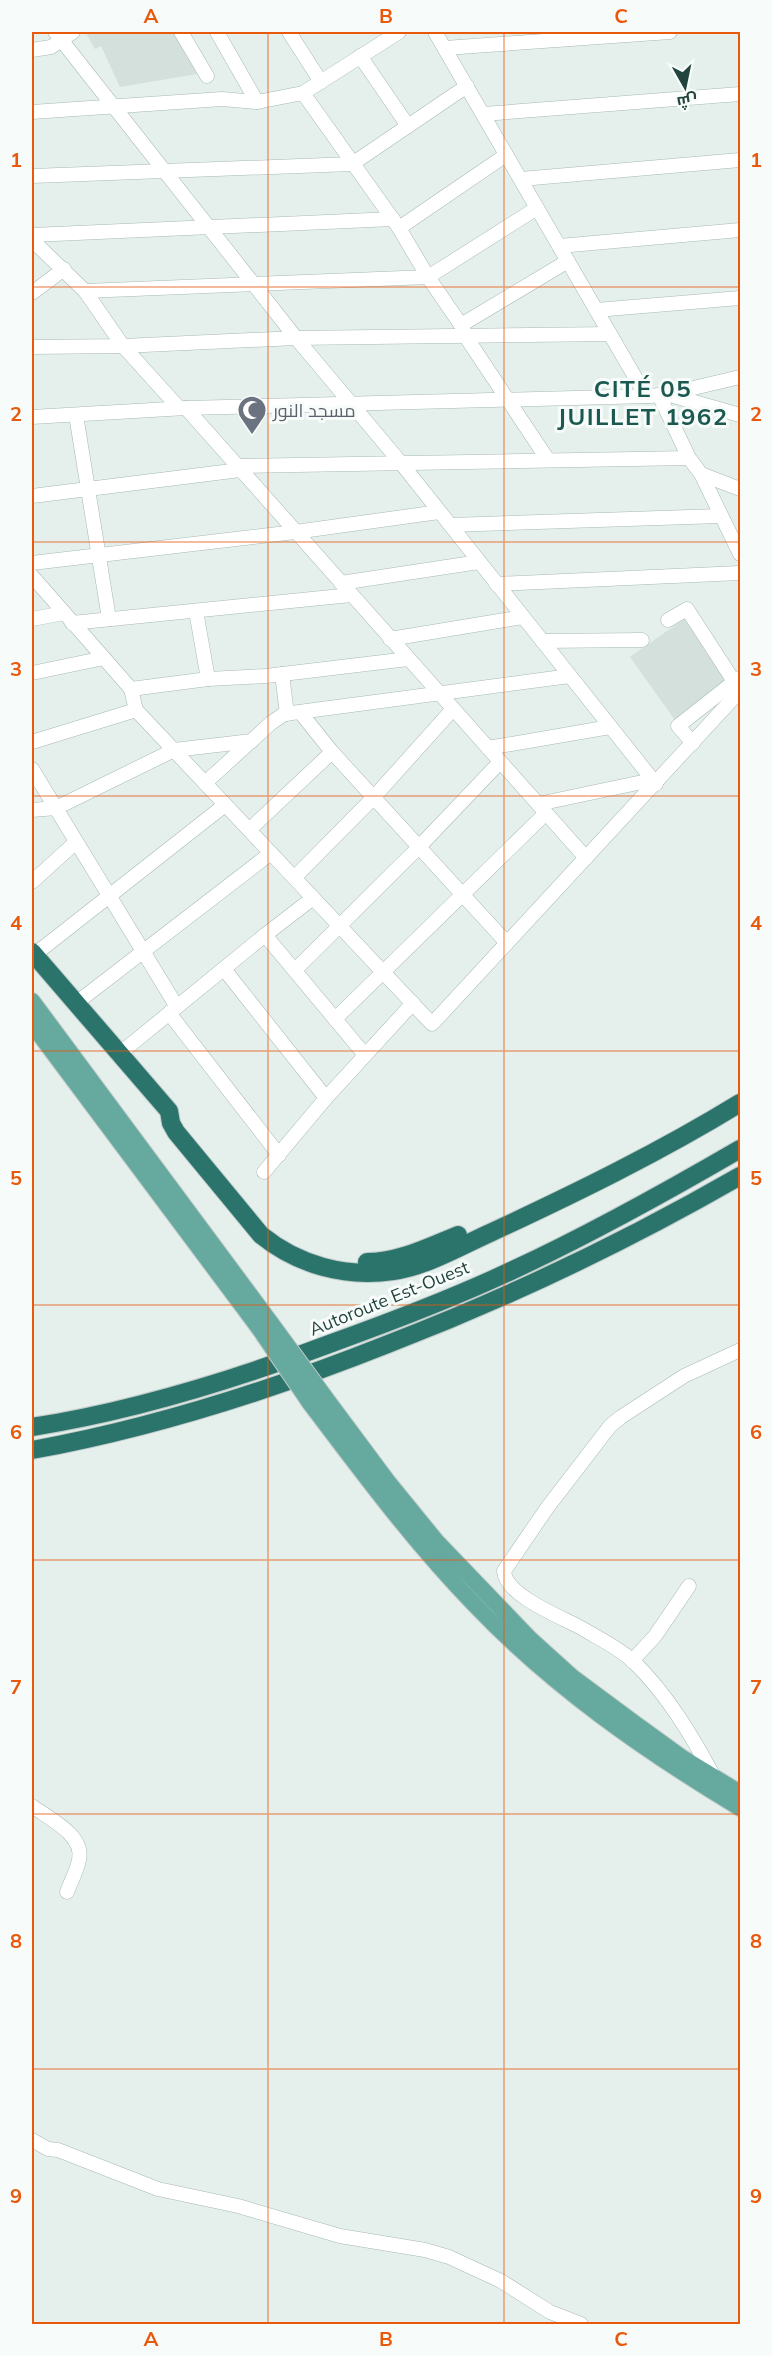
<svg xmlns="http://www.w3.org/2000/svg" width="772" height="2356" viewBox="0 0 772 2356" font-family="Mulish,Cairo,sans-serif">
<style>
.built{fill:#d3e0db}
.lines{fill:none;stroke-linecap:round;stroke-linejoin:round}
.minor-casing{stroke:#a7b9b4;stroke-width:15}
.major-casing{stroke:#c1cbc9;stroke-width:18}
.highway-casing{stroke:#c1cbc9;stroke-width:20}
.minor{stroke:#fff;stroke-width:14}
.major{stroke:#65a99f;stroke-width:16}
.highway{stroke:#2a746c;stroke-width:18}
.major-bridge-casing{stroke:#c1cbc9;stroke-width:18;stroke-linecap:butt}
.major-bridge{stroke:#65a99f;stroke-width:16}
.grid{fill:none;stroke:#e8590c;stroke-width:1.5;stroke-opacity:0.55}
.labels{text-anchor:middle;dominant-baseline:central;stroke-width:6;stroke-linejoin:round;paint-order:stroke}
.worship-label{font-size:18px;fill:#5b616d;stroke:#f7fbf9;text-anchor:start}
.street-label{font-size:18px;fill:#22443e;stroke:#f7fbf9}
.district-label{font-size:24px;font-weight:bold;letter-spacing:1.5px;fill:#1b5950;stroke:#f7fbf9}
.neatline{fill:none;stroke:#e8590c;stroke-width:2}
.grid-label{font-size:20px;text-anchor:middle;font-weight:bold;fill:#e8590c}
</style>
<rect width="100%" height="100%" fill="#e5f0ec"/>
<g class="built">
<path d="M90,32H174L197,74L120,87L101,46L95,49L86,33Z"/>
<path d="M684,619L730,681L675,720L630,657Z"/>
</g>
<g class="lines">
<g class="minor-casing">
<g id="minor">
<path d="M55,32L296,338L401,463L656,784"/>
<path d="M181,32L207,76"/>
<path d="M217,32L257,102"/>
<path d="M289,32L321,82"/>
<path d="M435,32L646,396"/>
<path d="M445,48L670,32"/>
<path d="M32,50L51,47L73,32"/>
<path d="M360,56L408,126"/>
<path d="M303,93L399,228L428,277L461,325L466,337L548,460"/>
<path d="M32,112L222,99L257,102L303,93L399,32"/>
<path d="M483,114L740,94"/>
<path d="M32,176L352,164L467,86"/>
<path d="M521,179L740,160"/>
<path d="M399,228L506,155"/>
<path d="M32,235L393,219"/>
<path d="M32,240L85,291L123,346L179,408"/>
<path d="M559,246L740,230"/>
<path d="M85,291L428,277L537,208"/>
<path d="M32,293L64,269"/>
<path d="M596,310L740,298"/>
<path d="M461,325L568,261"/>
<path d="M32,347L123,346L296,338L610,334"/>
<path d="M659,395L689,458L701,474L740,554"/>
<path d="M670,395L740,415"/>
<path d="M186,408L586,858"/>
<path d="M76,415L109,619"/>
<path d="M32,417L186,408L650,396L668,394L740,377"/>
<path d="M236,466L689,458"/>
<path d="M701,474L740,489"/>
<path d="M32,496L240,470"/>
<path d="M450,525L720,516"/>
<path d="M32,563L295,532L439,512"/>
<path d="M32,576L131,689L136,710L432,1024L740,691"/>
<path d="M341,583L479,562"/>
<path d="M496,584L740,573"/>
<path d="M196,611L208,679"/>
<path d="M32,619L64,613"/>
<path d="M668,620L687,609L735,683"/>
<path d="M72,623L351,595"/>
<path d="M390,639L523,617"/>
<path d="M542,641L642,640"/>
<path d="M32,673L104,658"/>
<path d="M282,674L287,714"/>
<path d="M131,689L208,679L266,676L408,659"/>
<path d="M300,712L332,752L507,943"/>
<path d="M32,742L136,710"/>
<path d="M693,743L678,726L739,678"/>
<path d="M488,748L610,727"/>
<path d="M32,769L177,1007"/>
<path d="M205,783L271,723L284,714L570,676"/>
<path d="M538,804L652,780"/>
<path d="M32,810L56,808L174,750L252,741"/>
<path d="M249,830L332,752"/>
<path d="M294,878L374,797L453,709"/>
<path d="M32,882L76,842"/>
<path d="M265,935L313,898"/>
<path d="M34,955L225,805"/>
<path d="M224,969L326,1098"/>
<path d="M295,970L419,847L500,762"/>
<path d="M75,1004L271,853"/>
<path d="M169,1013L279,1155"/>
<path d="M335,1019L546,813"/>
<path d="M118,1055L265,935L365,1055"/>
<path d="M264,1172L326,1098L413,1003"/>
<path d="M632,1661L655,1636L689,1586"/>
<path d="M714,1777C692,1736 667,1694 633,1661C619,1648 600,1639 583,1629C564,1618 505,1596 504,1571L547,1508L610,1426L621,1417L684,1376L740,1350"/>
<path d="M32,1806C48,1818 85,1835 79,1860C77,1871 71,1881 67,1892"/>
<path d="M32,2140L48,2149L58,2150L158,2189L238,2206L340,2236L425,2250L449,2257L501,2281L550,2312L581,2324"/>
</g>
</g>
<g class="major-casing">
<g id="major">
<path d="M32,1001L270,1322"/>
<path d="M32,1024L259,1328"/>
<path d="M324,1396L388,1482L436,1541L530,1639L572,1677L634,1723L681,1757L740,1793"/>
<path d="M310,1403C362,1472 414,1542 474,1604C552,1686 644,1750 740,1808"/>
</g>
</g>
<g class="highway-casing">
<g id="highway">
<path d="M32,952L169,1111L171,1123L176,1132L261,1235C298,1265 345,1278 393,1271C425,1267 461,1246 490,1233C576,1193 660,1152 740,1103"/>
<path d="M367,1262C399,1262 428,1247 458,1235"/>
<path d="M32,1427C135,1411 234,1380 332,1343C393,1321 454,1298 513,1270C591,1234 666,1192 740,1149"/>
<path d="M32,1450C154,1428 272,1390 388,1344C510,1297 627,1241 740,1176"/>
</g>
</g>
<use href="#minor" class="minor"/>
<use href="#major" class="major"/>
<use href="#highway" class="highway"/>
<g class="major-bridge-casing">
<g id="major-bridge">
<path d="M270,1322L324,1396"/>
<path d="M259,1328L310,1403"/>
</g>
</g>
<use href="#major-bridge" class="major-bridge"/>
</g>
<path class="grid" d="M268,32V2324M504,32V2324M32,287H740M32,542H740M32,796H740M32,1051H740M32,1305H740M32,1560H740M32,1814H740M32,2069H740"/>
<defs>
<g id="mosque-pin" transform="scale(1.5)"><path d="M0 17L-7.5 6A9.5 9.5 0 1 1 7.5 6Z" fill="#6b7280" stroke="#f7fbf9"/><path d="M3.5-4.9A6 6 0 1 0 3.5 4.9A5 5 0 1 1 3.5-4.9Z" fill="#fff"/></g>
</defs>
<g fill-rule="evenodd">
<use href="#mosque-pin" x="252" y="410"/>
</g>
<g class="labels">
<g class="worship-label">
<text x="273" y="410">مسجد النور</text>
</g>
<g class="street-label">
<text transform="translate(389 1298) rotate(-22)">Autoroute Est-Ouest</text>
</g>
<g class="district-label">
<text x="643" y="388">CITÉ 05<tspan x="643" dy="28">JUILLET 1962</tspan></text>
</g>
</g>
<rect width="772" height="2356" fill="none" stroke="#f7fbf9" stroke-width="66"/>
<g transform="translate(685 87) rotate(171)" stroke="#f7fbf9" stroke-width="4.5" paint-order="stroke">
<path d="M0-4.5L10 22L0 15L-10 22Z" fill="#22443e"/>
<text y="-9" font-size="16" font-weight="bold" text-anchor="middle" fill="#22443e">ش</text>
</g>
<rect x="33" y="33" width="706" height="2290" class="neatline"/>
<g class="grid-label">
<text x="151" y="23">A</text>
<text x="386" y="23">B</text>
<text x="621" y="23">C</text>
<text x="16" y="167">1</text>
<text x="756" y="167">1</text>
<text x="16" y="421">2</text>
<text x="756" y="421">2</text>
<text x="16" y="676">3</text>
<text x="756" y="676">3</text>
<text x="16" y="930">4</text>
<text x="756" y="930">4</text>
<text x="16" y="1185">5</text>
<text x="756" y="1185">5</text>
<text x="16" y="1439">6</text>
<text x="756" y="1439">6</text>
<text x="16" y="1694">7</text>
<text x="756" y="1694">7</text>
<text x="16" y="1948">8</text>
<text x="756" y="1948">8</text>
<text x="16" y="2203">9</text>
<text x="756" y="2203">9</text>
<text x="151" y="2346">A</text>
<text x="386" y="2346">B</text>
<text x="621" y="2346">C</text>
</g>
</svg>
